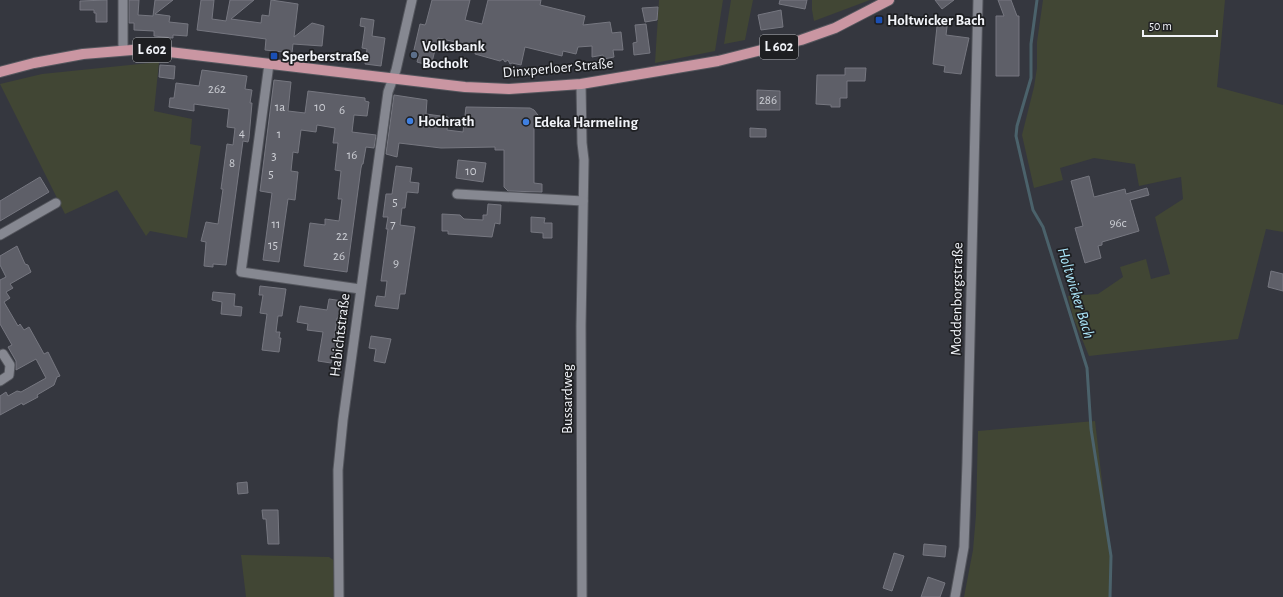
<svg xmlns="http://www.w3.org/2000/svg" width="1283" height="597" viewBox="0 0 1283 597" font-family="'Alegreya Sans',sans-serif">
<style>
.green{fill:#414634}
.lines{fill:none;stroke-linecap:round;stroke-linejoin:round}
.stream{stroke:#4b626b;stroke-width:3}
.building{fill:#5e5f68;stroke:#767780}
.street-casing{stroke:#54565d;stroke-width:11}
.primary-casing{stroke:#54565d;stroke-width:12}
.street{stroke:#868891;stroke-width:9}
.primary{stroke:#ca96a2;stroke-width:10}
.transit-dot{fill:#1a4fb4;stroke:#1e1f22;stroke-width:1.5}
.service-dot{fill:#5c6f8a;stroke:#1e1f22;stroke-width:1.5}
.shop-dot{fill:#3f7fe0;stroke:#1e1f22;stroke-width:1.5}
.labels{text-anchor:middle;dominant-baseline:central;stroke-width:3.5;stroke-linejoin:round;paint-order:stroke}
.number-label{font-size:13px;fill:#cdcfd5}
.shield{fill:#1e1f22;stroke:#b2b4b8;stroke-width:1}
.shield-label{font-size:14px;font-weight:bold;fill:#f2f4f9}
.poi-label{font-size:15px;font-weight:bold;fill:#f2f4f9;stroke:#1e1f22;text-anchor:start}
.street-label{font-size:15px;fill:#f2f4f9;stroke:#1e1f22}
.water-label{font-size:16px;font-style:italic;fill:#ade8fc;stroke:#1e1f22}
</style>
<rect width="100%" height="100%" fill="#35373f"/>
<g class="green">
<path d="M659,0H723L715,51L655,63Z"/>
<path d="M731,0H753L745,40L724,44Z"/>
<path d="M812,0H870L814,21L812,10Z"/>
<path d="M1043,0H1225L1217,87L1283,105V232L1266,229L1238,339L1089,356L1073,317L1068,296L1098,294L1123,277L1120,267L1146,259L1151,279L1170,274L1155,217L1183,199L1181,177L1139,186L1135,164L1094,158L1060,168L1063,180L1034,188L1022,135L1034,87L1037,68V42Z"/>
<path d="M159,62L154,111L192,119L190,144L201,146L187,238L150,231L146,236L117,190L65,214L0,84L42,74Z"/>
<path d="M1095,421L1111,559L1110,597H964L973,550L976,515L978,431Z"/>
<path d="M241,555L329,557L335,561V597H246Z"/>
</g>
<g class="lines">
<path class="stream" d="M1037,0L1031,44V78L1017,126L1016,136L1033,210L1043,227L1087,368L1091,429L1111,556L1110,597"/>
</g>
<g class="building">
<path d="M107,0V22H96V13H94V10H80V1Z"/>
<path d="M129,0H139L138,15L153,16L155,0H173L155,14L170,16L169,22L188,24L187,36L173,35V38L154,36V31L134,30V23H129Z"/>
<path d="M201,0H214L212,19L226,21L230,0H254L231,19L261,23L262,15L269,16L271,0L298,4L294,37L312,23L324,26L322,46L293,44L292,53L265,50L266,39L197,30Z"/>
<path d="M432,0H470L465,20L482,24L488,0H541L540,5L585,16L583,25L610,22L612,33L621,32L623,50H613L614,57L604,59L603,55L592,57V46L578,47L576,54L563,51L562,56L525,47L521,65L512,63L510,64L508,60L505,62L503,59L500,61L475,54L476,47L438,38L431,66L417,62L419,55L413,54L420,24L425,25L426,23Z"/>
<path d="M780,0H807L805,9L779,4Z"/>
<path d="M935,0H954L942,9Z"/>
<path d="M998,0H1011L1017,16H1019V76H996V16H1004Z"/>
<path d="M658,7L657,20L645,22L642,8Z"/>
<path d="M781,10L783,27L761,30L758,15Z"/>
<path d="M938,17L948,19L946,35L969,38L961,74L944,72L945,66L933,64Z"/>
<path d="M361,18L374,20L372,36L385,38L381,66L365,64L367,49L362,48L365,27L360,26Z"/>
<path d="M646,24L650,53L634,55L633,43L637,42L635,25Z"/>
<path d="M160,65L175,66L174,79L159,77Z"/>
<path d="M845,68H866L865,81H847V98H840V107H831V105L816,104L817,75H845Z"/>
<path d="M202,70L247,76L245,89L252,90L250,103H252L249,138L248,142L243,141L226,265L213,264V267L204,266L206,242L201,241L206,222L218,224L223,189H221L227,144L233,145L235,128L227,127L229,109L194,104V111L169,107L170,98H174L176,83L199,86Z"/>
<path d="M274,80L291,82L288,111L305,113L308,91L365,98V101L369,102L367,116L354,115L352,132L376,135L374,148L366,147L363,164H362L361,168L347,272L304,266L310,223L325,225V219L339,221L342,199H338L341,171L335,170L338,143H333L335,128L317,125L316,132L301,130L298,153L293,152L291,171L298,172L295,200L288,199L279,262L263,260L272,193L260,191Z"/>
<path d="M757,90L780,91V110H757Z"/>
<path d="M394,95L427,100L426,114L448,117L447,130L463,132L466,107L530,108L534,110L544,123H534V183L542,184V192L508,191L504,187V150H495V147L441,148L399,143L397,157L386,154Z"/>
<path d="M750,128L766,129V137H750Z"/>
<path d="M458,160L486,163L483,182L456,178Z"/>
<path d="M396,166L412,168L410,182L419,183L418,193L407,192L405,208H402L400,225L415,227L405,294H400L398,309L375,306L377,296L385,297L387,281H381L388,229H386L388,217H383L386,194H392Z"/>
<path d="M1089,176L1094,197L1125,189L1126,194L1147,188L1149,195L1130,200L1139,231L1102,242V245L1098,246L1101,258L1085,263L1075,228L1083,226L1071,181Z"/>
<path d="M40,177L49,192L0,221V201Z"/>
<path d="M488,204L501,205L500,224L495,223L492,237L448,234V231H442V214L460,215L464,219L483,220V215H487Z"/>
<path d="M531,217L545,218L544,223H552V238H543V233L531,232Z"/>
<path d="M17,246L25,264L28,265L31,272L10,284L13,288L6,292L10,298L4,302L18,326L20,324L24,330L29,327L44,354L48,352L60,376L57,377L54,385L37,395L38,397L23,405L22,403L0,415V396L6,392L8,396L17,391L21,392L46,378L36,359L16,370V361L8,347L12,345L0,324V280L6,277L0,265V256Z"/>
<path d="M1271,271L1283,274V291L1268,287Z"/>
<path d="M260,286L286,289L282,316H278L276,332H280L279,338H281L279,352L262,350L267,314L260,313L263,295H259Z"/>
<path d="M213,292L235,294L234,306L242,307L241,316L221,314L222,302L212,300Z"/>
<path d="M329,299L343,301L340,318H337L334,338L337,339L335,356L332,355L331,363L318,361L323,332L307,330L308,324L297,322L300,306L327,310Z"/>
<path d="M371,336L391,339L385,363L374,361L376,349L369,348Z"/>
<path d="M247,482L248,493L238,494L237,483Z"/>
<path d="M262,510H278L279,544H268L266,519H263Z"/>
<path d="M924,544L946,546L945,557L923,555Z"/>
<path d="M894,553L904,556L892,591L883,588Z"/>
<path d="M928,577L945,583L940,597H921Z"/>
</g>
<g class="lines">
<g class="street-casing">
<g id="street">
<path d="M123,50V0"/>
<path d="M269,64L241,272L360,289"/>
<path d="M581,84L582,143L584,160L581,326L582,597"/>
<path d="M457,194L583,201"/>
<path d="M0,235L56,203"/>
<path d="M0,381L9,375L10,365L3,354"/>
<path d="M339,597L338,470L343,420L388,92L396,70L412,0"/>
<path d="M955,597L964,547L967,463L978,0"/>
</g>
</g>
<g class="primary-casing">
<path id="primary" d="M0,72L34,63L83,54L144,49L465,87L509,89L581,84L718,61L801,40L835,28L889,0"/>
</g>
<use href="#street" class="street"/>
<use href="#primary" class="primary"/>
</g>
<g class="transit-dot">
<rect x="875" y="16" width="8" height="8" rx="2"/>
<rect x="270" y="52" width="8" height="8" rx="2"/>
</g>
<circle class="service-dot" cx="414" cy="55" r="4"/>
<g class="shop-dot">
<circle cx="410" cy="121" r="4"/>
<circle cx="526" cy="122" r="4"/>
</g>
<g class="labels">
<g class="number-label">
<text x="217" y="89">262</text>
<text x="768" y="100">286</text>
<text x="280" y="107">1a</text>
<text x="320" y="107">10</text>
<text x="342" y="110">6</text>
<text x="242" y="133">4</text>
<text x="279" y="134">1</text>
<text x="352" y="155">16</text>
<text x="274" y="156">3</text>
<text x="232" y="163">8</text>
<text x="471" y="171">10</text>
<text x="271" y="174">5</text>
<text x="395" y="202">5</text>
<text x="1118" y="223">96c</text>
<text x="276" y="224">11</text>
<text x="393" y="224">7</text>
<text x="342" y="236">22</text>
<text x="273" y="245">15</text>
<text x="339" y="256">26</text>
<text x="396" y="263">9</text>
</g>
<g class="shield">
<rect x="760" y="35" width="38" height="24" rx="3"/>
<rect x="133" y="38" width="38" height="24" rx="3"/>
</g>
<g class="shield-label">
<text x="779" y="47">L 602</text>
<text x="152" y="50">L 602</text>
</g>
<g class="poi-label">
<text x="887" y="20">Holtwicker Bach</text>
<text x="422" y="46">Volksbank<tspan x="422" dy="17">Bocholt</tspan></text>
<text x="282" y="56">Sperberstraße</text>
<text x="418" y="121">Hochrath</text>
<text x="534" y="122">Edeka Harmeling</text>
</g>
<g class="street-label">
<text transform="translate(558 68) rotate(-5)">Dinxperloer Straße</text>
<text transform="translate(957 299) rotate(-89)">Moddenborgstraße</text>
<text transform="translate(340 335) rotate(-83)">Habichtstraße</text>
<text transform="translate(567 399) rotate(-90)">Bussardweg</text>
</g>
<g class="water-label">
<text transform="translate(1076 293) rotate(73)">Holtwicker Bach</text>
</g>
</g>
<path d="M1143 30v6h74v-6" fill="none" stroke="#f2f4f9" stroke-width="2"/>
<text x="1149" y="30" font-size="12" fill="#f2f4f9" stroke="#1e1f22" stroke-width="3" paint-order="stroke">50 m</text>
</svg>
